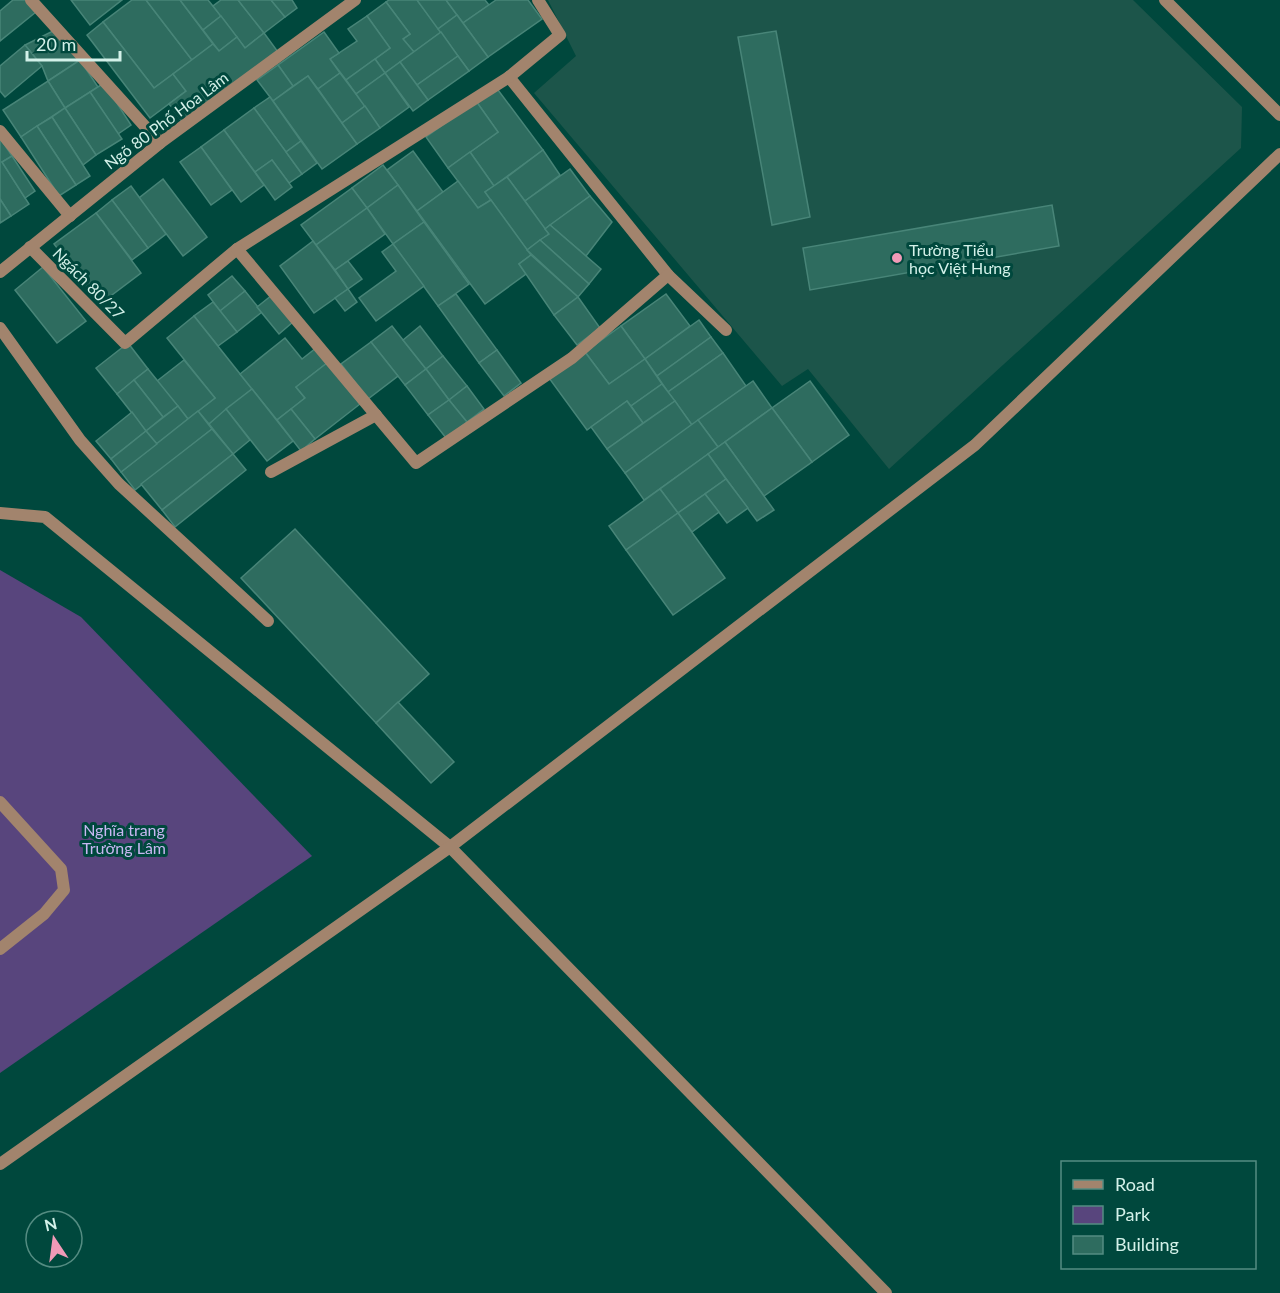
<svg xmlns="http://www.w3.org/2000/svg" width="1280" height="1293" viewBox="0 0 1280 1293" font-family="Lato,sans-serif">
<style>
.built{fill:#1c554a}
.green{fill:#58457d}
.building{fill:#2e6c5f;stroke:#488578;stroke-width:1.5}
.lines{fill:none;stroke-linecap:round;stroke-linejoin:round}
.service{stroke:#a2846d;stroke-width:12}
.minor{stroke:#a2846d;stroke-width:12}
.tertiary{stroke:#a2846d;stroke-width:12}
.poi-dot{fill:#f09ab7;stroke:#00483d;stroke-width:2}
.labels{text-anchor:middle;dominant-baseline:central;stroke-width:6;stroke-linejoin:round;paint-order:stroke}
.street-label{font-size:16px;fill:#d3f1e9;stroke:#00483d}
.poi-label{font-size:16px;fill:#d3f1e9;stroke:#00483d;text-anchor:start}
.park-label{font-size:16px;fill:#c8b7f2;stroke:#00483d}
</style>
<rect width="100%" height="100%" fill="#00483d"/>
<path class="built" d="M548,0H1133L1242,107L1241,148L889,469L808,369L782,386L534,93L576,56Z"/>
<path class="green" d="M0,570L81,617L312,856L0,1073Z"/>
<g class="building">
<path d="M13,0H26L36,12L0,41V11Z"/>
<path d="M71,0H122L90,25Z"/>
<path d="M132,0H146L192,60L154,88L103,22Z"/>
<path d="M146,0H180L213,44L192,60Z"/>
<path d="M180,0H208L221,16L203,30Z"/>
<path d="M221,0H238L264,33L245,48L213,6Z"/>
<path d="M238,0H271L285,17L264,33Z"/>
<path d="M271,0H292L297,8L285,17Z"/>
<path d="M389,0H417L441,32L414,52L403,39L410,34L386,2Z"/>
<path d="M417,0H446L457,15L438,29Z"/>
<path d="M446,0H485L489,5L463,23Z"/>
<path d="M496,0H528L542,19L488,57L463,23Z"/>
<path d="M386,2L410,34L403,39L414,52L385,73L375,59L390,48L367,16Z"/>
<path d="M457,15L488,57L469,71L438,29Z"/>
<path d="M221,16L237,37L219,51L203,30Z"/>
<path d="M367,16L390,48L346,80L330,59L357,41L348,29Z"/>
<path d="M103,22L154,88L173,74L186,91L150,118L87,35Z"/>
<path d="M55,30L80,60L48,81L42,66L25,45Z"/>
<path d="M776,31L810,217L772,225L738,37Z"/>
<path d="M324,32L339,53L330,59L340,73L318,89L308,76L293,86L278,65Z"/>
<path d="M441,32L458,56L417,85L400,62Z"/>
<path d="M264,33L278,52L184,124L169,104L186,91L173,74L213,44L219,51L237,37L245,48Z"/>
<path d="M25,45L42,66L5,97L0,91V66Z"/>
<path d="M458,56L469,71L428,100L417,85Z"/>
<path d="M375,59L385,73L356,94L346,80Z"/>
<path d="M80,60L98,87L65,108L48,81Z"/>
<path d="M400,62L428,100L413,111L385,73Z"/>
<path d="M278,65L293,86L273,101L257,80Z"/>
<path d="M340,73L365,106L342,123L318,89Z"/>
<path d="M385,73L409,107L380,128L356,94Z"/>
<path d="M308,76L357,144L322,169L273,101Z"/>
<path d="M48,81L65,108L21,137L3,110Z"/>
<path d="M104,83L131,125L118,134L90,92Z"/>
<path d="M495,86L543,150L494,186L470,152L498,132L476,101Z"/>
<path d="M90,92L122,139L96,155L65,108Z"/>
<path d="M270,97L301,141L286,152L254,108Z"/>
<path d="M476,101L498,132L448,168L426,137Z"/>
<path d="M365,106L380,128L357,144L342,123Z"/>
<path d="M65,108L96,155L83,165L52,117Z"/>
<path d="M254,108L302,174L289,183L272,160L255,172L224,130Z"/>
<path d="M52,117L90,176L76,185L37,126Z"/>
<path d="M37,126L76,185L59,196L21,137Z"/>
<path d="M224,130L264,185L241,202L201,147Z"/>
<path d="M0,138L12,156L2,162L29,204L11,216L0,199Z"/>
<path d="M301,141L317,163L302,174L286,152Z"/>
<path d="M201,147L232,190L211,205L180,162Z"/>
<path d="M543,150L560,175L525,201L507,177Z"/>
<path d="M413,151L443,192L417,211L387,170Z"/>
<path d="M470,152L494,186L485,192L491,200L478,208L448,168Z"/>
<path d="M12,156L35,191L25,198L2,162Z"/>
<path d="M272,160L292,187L275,200L255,172Z"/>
<path d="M383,165L398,185L367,208L352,188Z"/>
<path d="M570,169L590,196L545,229L525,201Z"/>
<path d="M507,177L549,234L527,250L485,192Z"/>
<path d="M163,179L207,237L183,256L139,198Z"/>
<path d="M458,181L478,208L491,200L531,255L519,264L526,274L485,304L417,211Z"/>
<path d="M398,185L424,222L393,244L367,208Z"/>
<path d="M131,186L166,234L148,248L112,200Z"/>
<path d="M352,188L367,208L316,245L301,225Z"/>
<path d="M590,196L612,222L586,256L550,225Z"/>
<path d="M0,199L11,216L0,223Z"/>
<path d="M112,200L148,248L132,260L96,213Z"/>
<path d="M1052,205L1059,246L810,290L803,248Z"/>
<path d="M367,208L385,234L335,270L316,245Z"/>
<path d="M96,213L141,273L100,304L54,244Z"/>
<path d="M424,222L469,284L438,306L393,244Z"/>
<path d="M550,225L601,269L589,284L540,240L549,234L545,229Z"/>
<path d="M540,240L589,284L578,297L527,250Z"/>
<path d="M313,241L348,289L314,313L280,266Z"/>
<path d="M393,244L424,286L376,321L359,298L396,271L382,252Z"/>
<path d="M531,255L578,297L554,315L519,264Z"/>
<path d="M348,261L362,279L348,289L335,270Z"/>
<path d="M43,267L86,321L57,343L15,290Z"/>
<path d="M232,276L245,291L220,311L208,295Z"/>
<path d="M348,289L357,302L345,311L335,298Z"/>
<path d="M245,291L262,312L237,332L220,311Z"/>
<path d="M456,294L497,350L479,363L438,306Z"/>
<path d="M666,294L690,326L645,359L621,326Z"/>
<path d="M272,295L293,322L279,334L257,307Z"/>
<path d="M578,297L600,328L577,345L554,315Z"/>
<path d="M213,302L237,332L218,346L194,316Z"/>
<path d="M194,316L252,389L209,424L198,411L215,398L167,338Z"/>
<path d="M699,320L711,337L657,376L645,359Z"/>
<path d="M392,326L426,369L405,385L371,342Z"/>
<path d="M420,326L443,356L426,369L403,340Z"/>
<path d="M621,326L645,359L609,384L585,352Z"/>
<path d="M711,337L723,353L668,392L657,376Z"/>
<path d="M285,338L302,359L316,348L327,363L296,387L305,398L277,420L240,374Z"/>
<path d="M371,342L398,376L368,399L341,364Z"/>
<path d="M128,343L148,369L117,394L96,368Z"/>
<path d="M497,350L521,383L504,396L479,363Z"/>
<path d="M585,352L609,384L645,359L662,384L631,406L627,401L587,430L549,378Z"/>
<path d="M723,353L746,386L692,425L668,392Z"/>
<path d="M443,356L467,386L449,400L426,369Z"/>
<path d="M184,360L215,398L188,419L157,381Z"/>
<path d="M327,363L360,404L315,439L291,409L305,398L296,387Z"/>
<path d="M148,369L178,406L163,417L134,380Z"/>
<path d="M426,369L449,400L428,415L405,385Z"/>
<path d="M134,380L163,417L146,431L117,394Z"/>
<path d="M753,381L772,408L718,447L698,420Z"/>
<path d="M810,381L849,435L812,462L772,408Z"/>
<path d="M662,384L675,401L643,423L631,406Z"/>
<path d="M467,386L484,409L467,422L449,400Z"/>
<path d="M252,389L293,441L267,461L226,409Z"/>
<path d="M449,400L467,422L446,438L428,415Z"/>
<path d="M627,401L643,423L607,449L591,427Z"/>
<path d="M675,401L692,425L625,473L607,449Z"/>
<path d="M178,406L188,419L157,444L146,431Z"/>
<path d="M772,408L812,462L764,496L725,442Z"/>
<path d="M226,409L250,440L233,454L209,424Z"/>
<path d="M291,409L315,439L301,451L277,420Z"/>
<path d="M198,411L212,429L135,490L121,472Z"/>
<path d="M132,412L146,431L111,459L96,441Z"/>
<path d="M698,420L718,447L644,500L625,473Z"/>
<path d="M212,429L233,454L162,510L141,484Z"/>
<path d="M146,431L157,444L121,472L111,459Z"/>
<path d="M725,442L774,510L757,521L708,454Z"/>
<path d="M233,454L246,470L175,527L162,510Z"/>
<path d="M708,454L726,479L678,513L660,489Z"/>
<path d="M726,479L748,508L727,523L705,494Z"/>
<path d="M660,489L678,513L626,550L609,526Z"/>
<path d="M705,494L719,512L692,532L678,513Z"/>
<path d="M678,513L725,578L673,615L626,550Z"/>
<path d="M295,529L429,674L376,723L241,578Z"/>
<path d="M398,702L454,762L431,783L376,723Z"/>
</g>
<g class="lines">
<path class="service" d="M0,802L61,869L64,890L44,914L0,949"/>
<g class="minor">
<path d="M31,0L160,143"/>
<path d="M509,77L668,275L726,330"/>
<path d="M0,131L70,216"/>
<path d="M30,247L125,343L237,249L509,77L560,35L538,0"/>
<path d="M237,249L416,463L572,358L668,275"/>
<path d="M0,272L160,143L355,0"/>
<path d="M0,328L80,440L119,484L268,621"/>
<path d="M271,472L376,415"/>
<path d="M0,513L45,517L450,847L886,1293"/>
</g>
<g class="tertiary">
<path d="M1165,0L1280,115"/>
<path d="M0,1164L450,847L975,445L1280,154"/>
</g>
</g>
<circle class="poi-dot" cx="897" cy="258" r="6"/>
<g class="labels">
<g class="street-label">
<text transform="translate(166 120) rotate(-37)">Ngõ 80 Phố Hoa Lâm</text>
<text transform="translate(89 283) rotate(45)">Ngách 80/27</text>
</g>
<g class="poi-label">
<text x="909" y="249">Trường Tiểu<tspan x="909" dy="18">học Việt Hưng</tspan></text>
</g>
<g class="park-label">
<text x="124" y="829">Nghĩa trang<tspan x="124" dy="18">Trường Lâm</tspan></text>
</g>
</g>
<rect x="1061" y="1161" width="195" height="108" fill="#00483d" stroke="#548c82" stroke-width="1.5"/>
<rect x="1073" y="1180" width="30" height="9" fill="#a2846d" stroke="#548c82" stroke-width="1.5"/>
<text x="1115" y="1191" font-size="18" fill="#d3f1e9">Road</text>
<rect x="1073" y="1206" width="30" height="18" fill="#58457d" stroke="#548c82" stroke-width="1.5"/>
<text x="1115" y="1221" font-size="18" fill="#d3f1e9">Park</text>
<rect x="1073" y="1236" width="30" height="18" fill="#2e6c5f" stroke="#548c82" stroke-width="1.5"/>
<text x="1115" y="1251" font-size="18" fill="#d3f1e9">Building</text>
<g transform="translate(54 1239) rotate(347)"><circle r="28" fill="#00483d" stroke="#548c82" stroke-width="1.5"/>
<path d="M0-4.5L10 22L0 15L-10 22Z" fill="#f09ab7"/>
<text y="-9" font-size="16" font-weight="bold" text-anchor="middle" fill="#d3f1e9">N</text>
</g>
<path d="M27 51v9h93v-9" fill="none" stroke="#d3f1e9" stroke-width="3"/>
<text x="36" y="51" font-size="18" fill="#d3f1e9" stroke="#00483d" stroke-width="4.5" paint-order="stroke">20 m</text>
</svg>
